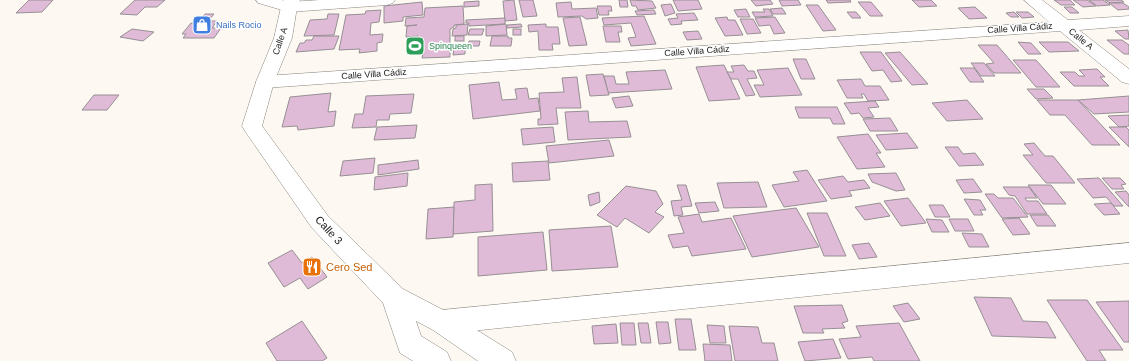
<svg xmlns="http://www.w3.org/2000/svg" width="1129" height="361" viewBox="0 0 1129 361" font-family="Helvetica,sans-serif">
<style>
.building{fill:#e0bbd7;stroke:#968f94}
.lines{fill:none;stroke-linecap:round;stroke-linejoin:round}
.street-casing{stroke:#89857e;stroke-width:1}
.secondary-casing{stroke:#89857e;stroke-width:1}
.street{fill:#fff;fill-rule:evenodd}
.secondary{fill:#fff;fill-rule:evenodd}
.labels{text-anchor:middle;dominant-baseline:central;stroke-width:3;stroke-linejoin:round;paint-order:stroke}
.far-shop-label{font-size:9px;fill:#366cbe;stroke:#fff;text-anchor:start}
.far-street-label{font-size:9px;fill:#1d1b19;stroke:#fff}
.far-leisure-label{font-size:9px;fill:#27864d;stroke:#fff;text-anchor:start}
.street-label{font-size:11px;fill:#1d1b19;stroke:#fff}
.food-label{font-size:11px;fill:#c56008;stroke:#fff;text-anchor:start}
</style>
<rect width="100%" height="100%" fill="#fdf9f2"/>
<g class="building">
<path d="M29,0H53L42,12L16,13Z"/>
<path d="M135,0H165L157,7H145L137,15L120,14Z"/>
<path d="M514,0L517,20L505,21L503,1Z"/>
<path d="M519,0H533L537,16L523,17Z"/>
<path d="M619,0H627L628,7H620Z"/>
<path d="M630,0L652,1L656,8L638,10L636,6H632Z"/>
<path d="M673,0H698L702,9L678,11Z"/>
<path d="M751,0H770L773,4L756,6Z"/>
<path d="M779,0H798L801,5L782,6Z"/>
<path d="M826,0H850L851,2L828,3Z"/>
<path d="M912,0H931L937,6L919,7Z"/>
<path d="M1054,0H1070L1075,5H1061Z"/>
<path d="M1073,0H1087L1096,6L1083,7Z"/>
<path d="M1089,0H1103L1110,5L1097,6Z"/>
<path d="M1105,0H1121L1124,2L1110,3Z"/>
<path d="M479,1V6L464,7V2Z"/>
<path d="M422,2L423,15L403,17V21L384,23V6Z"/>
<path d="M571,2L572,9L596,8L598,18L586,19L582,16L558,17L556,3Z"/>
<path d="M858,2H871L883,16H870Z"/>
<path d="M1109,3H1123L1129,7V9L1118,10Z"/>
<path d="M671,4L675,13L665,16L661,5Z"/>
<path d="M806,5H818L836,30L823,31Z"/>
<path d="M463,6L464,24L454,25V27L450,29V57L422,58L423,53H407L408,39L418,38V36L406,37L407,26L417,25L405,26L406,18L424,17L425,8Z"/>
<path d="M597,6H611L612,11H608L609,15H599Z"/>
<path d="M975,7L987,18L969,19L958,8Z"/>
<path d="M1064,7H1072L1079,13H1070Z"/>
<path d="M782,8L786,14H773L770,9Z"/>
<path d="M746,9L750,17H738L734,10Z"/>
<path d="M763,9H769L773,16L755,17L752,12H765Z"/>
<path d="M381,10L379,22L371,23L370,35L383,34L382,42L377,43V51L359,53L360,49L339,50L346,15L365,14L366,11Z"/>
<path d="M654,10L656,14L637,15L635,11Z"/>
<path d="M847,12H856L861,18H852Z"/>
<path d="M1014,12L1019,17H1011L1006,13Z"/>
<path d="M1016,12H1028L1034,17L1022,18Z"/>
<path d="M694,13L698,20L681,21L682,24L671,25L668,19L678,18L676,14Z"/>
<path d="M205,14H214L208,21H217L212,28H221L214,38H183L186,34H182L191,23H198Z"/>
<path d="M328,14H339L334,35L304,36L310,20L327,19Z"/>
<path d="M644,16L656,44L631,46L628,38L636,37L631,23L604,25L602,18Z"/>
<path d="M580,17L587,45L569,46L563,18Z"/>
<path d="M727,17L728,20H735L743,35L725,36L715,18Z"/>
<path d="M775,17L785,33L774,34L770,25L759,26L755,18Z"/>
<path d="M505,18V24L469,26V23H466V20Z"/>
<path d="M740,19H753L761,33L747,34Z"/>
<path d="M468,24L467,35L452,36L453,29L456,28V25Z"/>
<path d="M506,24L507,35L486,36V26Z"/>
<path d="M521,24L522,27L507,28V25Z"/>
<path d="M546,24V27H558L560,44H552L553,50H539L538,31L529,32L528,25Z"/>
<path d="M603,26H621L622,32H618L620,42H606Z"/>
<path d="M132,29L154,32L143,41L120,37Z"/>
<path d="M470,29H484L482,35H468Z"/>
<rect x="513" y="29" width="8" height="6"/>
<path d="M1128,30L1129,39H1125L1115,31Z"/>
<path d="M698,31L702,39L687,40L683,32Z"/>
<path d="M314,36H339L334,49L296,52L300,43H304L306,40H312Z"/>
<rect x="455" y="36" width="9" height="5"/>
<path d="M492,36H508V38H512L511,46H490Z"/>
<path d="M1107,40H1122L1129,45V54H1124Z"/>
<path d="M469,41H480L479,46H468Z"/>
<path d="M1018,42L1031,43L1041,54H1028Z"/>
<path d="M1039,42H1068L1079,51L1049,52Z"/>
<path d="M978,45H997L1021,73H994L986,64L994,63Z"/>
<path d="M454,48H465V54L453,55Z"/>
<path d="M860,52H881L902,81L891,82L883,70L872,71Z"/>
<path d="M900,52L928,84L912,85L885,53Z"/>
<path d="M793,59H806L815,79H801Z"/>
<path d="M1013,60H1036L1060,87H1036Z"/>
<path d="M971,63H984L995,76H981Z"/>
<path d="M724,65L740,99L709,101L696,67Z"/>
<path d="M744,65L748,71H754L757,78L747,79L755,95L746,96L738,79H731L727,72H734L731,66Z"/>
<path d="M788,68L802,95L760,97L754,85H764L757,70Z"/>
<path d="M960,68H974L984,82H970Z"/>
<path d="M1097,69L1105,77H1100L1109,86H1074L1060,72H1075L1079,76H1085L1079,70Z"/>
<path d="M665,70L672,89L608,93L604,76H614L616,84H629L626,72Z"/>
<path d="M603,74L609,95L590,96L586,75Z"/>
<path d="M577,77L581,108H556L558,124L538,125V119H541L539,93L564,92L562,78Z"/>
<path d="M861,79L865,86H880L889,100L868,101L864,94H861L863,98H847L837,80Z"/>
<path d="M499,82L502,100L517,99L515,89L527,88L529,99L538,98L540,111L473,119L469,85Z"/>
<path d="M1027,89H1044L1053,98L1036,99Z"/>
<path d="M331,93L328,112L336,111L334,126L298,130L297,126L282,127L290,97Z"/>
<path d="M414,94L411,113L390,114L389,120H377L376,127L352,128L355,114H363L366,96Z"/>
<path d="M94,95H119L107,110H82Z"/>
<path d="M629,96L633,106L616,108L612,98Z"/>
<path d="M1129,96V112L1094,114L1078,100Z"/>
<path d="M967,100L983,119L947,121L932,103Z"/>
<path d="M1037,100H1078L1120,145H1092L1065,115H1050Z"/>
<path d="M875,101L879,107L868,108L874,117L863,118L859,113L851,114L844,103Z"/>
<path d="M795,107H837L845,124H833L830,118H799Z"/>
<path d="M588,111L589,122L627,121L631,137L568,140L565,112Z"/>
<path d="M1129,115V126L1119,127L1108,116Z"/>
<path d="M890,118L898,131H870L863,119Z"/>
<path d="M417,125L415,138L374,140L377,127Z"/>
<path d="M553,127L555,142L523,145L521,129Z"/>
<path d="M1109,127H1126L1129,130V147Z"/>
<path d="M907,133L918,148L886,150L876,135Z"/>
<path d="M868,134L881,153H876L885,167L857,169L837,137Z"/>
<path d="M609,140L614,156L549,163L546,146Z"/>
<path d="M1034,143L1045,156H1053L1075,183H1046L1023,155H1033L1024,144Z"/>
<path d="M945,147H958L963,154L975,153L984,165L959,166Z"/>
<path d="M375,158L373,173L340,176L343,161Z"/>
<path d="M418,160L419,169L378,175V165Z"/>
<path d="M548,161L550,180L513,182L512,163Z"/>
<path d="M807,170L827,201L784,207L772,185L799,181L793,172Z"/>
<path d="M408,173L407,186L374,190L375,177Z"/>
<path d="M896,173L905,190L896,191L872,182L868,174Z"/>
<path d="M843,176L848,182L864,180L870,188L849,191L852,196L831,199L818,180Z"/>
<path d="M1099,178L1123,206H1114L1106,197L1093,198L1077,179Z"/>
<path d="M1102,178H1120L1126,184L1121,185L1124,189H1112Z"/>
<path d="M973,179L982,192L964,193L956,180Z"/>
<path d="M758,182L767,207L724,208L717,183Z"/>
<path d="M492,184L493,231L453,234L454,202L475,200V185Z"/>
<path d="M677,185H686L692,206L681,207L683,215L674,216L671,201L682,200Z"/>
<path d="M1028,185H1051L1066,204H1043Z"/>
<path d="M626,186L656,191L663,204L655,212L664,217L649,233L625,218L617,227L597,215Z"/>
<path d="M1003,187H1029L1037,198H1025L1027,201H1038L1047,214H1027L1015,196L1009,195Z"/>
<path d="M1126,191L1129,195V207L1115,192Z"/>
<path d="M599,192L600,202L590,206L588,195Z"/>
<path d="M985,194H994L998,198H1013L1028,217L1002,218Z"/>
<path d="M908,198L926,223L901,226L884,201Z"/>
<path d="M964,199L980,200L986,210H980L983,215H974Z"/>
<path d="M715,202L719,211L699,213L695,203Z"/>
<path d="M880,203L890,216L865,220L855,207Z"/>
<path d="M1111,203L1120,214L1104,215L1094,204Z"/>
<path d="M929,205H943L950,217H935Z"/>
<path d="M454,207L453,237L426,239L428,209Z"/>
<path d="M796,208L819,247L752,257L733,216Z"/>
<path d="M807,213H827L846,256H824Z"/>
<path d="M699,214L702,222L731,218L746,249L692,256L688,246L673,248L668,235L684,233L678,217Z"/>
<path d="M1030,215H1048L1056,226H1037Z"/>
<path d="M1019,218L1030,234L1013,235L1002,219Z"/>
<path d="M926,219L942,220L949,232H932Z"/>
<path d="M949,219H968L974,231H955Z"/>
<path d="M611,226L618,267L552,271L549,230Z"/>
<path d="M543,232L547,270L478,276V237Z"/>
<path d="M962,233L982,234L989,247H969Z"/>
<path d="M869,243L877,257L859,259L852,245Z"/>
<path d="M292,250L302,263L312,257L327,277L308,289L300,278L284,287L268,263Z"/>
<path d="M974,297L1011,298L1023,321L1047,322L1056,338L992,336Z"/>
<path d="M1047,300H1087L1123,350H1099L1106,361H1087Z"/>
<path d="M1129,301V342H1124L1096,302Z"/>
<path d="M908,303L920,319L904,322L893,306Z"/>
<path d="M842,305L848,321L842,323L845,328L822,329L824,333H803L794,306Z"/>
<path d="M675,319H691L696,350H679Z"/>
<path d="M302,321L327,358L322,361H277L266,343Z"/>
<path d="M656,322H668L671,343L659,344Z"/>
<path d="M620,323H634L636,345H622Z"/>
<path d="M638,323H648L651,343H641Z"/>
<path d="M899,323L920,361H874L872,357L848,359L839,339L861,337L856,326Z"/>
<path d="M616,324L618,343L594,344L592,326Z"/>
<path d="M707,325L724,326L726,343H710Z"/>
<path d="M729,326L758,327L762,343H774L778,361H735Z"/>
<path d="M833,339L841,358L805,361L798,342Z"/>
<path d="M703,344L730,345L732,361H705Z"/>
</g>
<g class="lines">
<g class="street-casing">
<g id="street">
<path d="M256,0H282L289,2L320,0H395L393,3L387,5L289,12L258,3Z"/>
<path d="M1024,0H1042L1068,20L1129,16V26L1079,30L1129,69V84L1122,82L1060,31L265,88L258,86L256,82L258,78L265,76L1049,22Z"/>
<path d="M1129,243V263L442,334L433,330L429,322L433,314L442,310Z"/>
</g>
</g>
<g class="secondary-casing">
<path id="secondary" d="M284,0H300L297,7L292,38L274,82L262,126L328,216L403,289L451,314L512,352L516,361H478L433,330L416,321L421,336L447,352L451,361H413L400,353L383,303L312,228L245,131L242,126L256,82L274,38L281,7Z"/>
</g>
<use href="#street" class="street"/>
<use href="#secondary" class="secondary"/>
</g>
<defs>
<g id="shop-square" transform="scale(1)"><rect x="-9" y="-9" width="18" height="18" rx="4" fill="#3f7fe0" stroke="#fff"/><path d="M-5-2.5h2.3a2.7 3.5 0 0 1 5.4 0H5L5.5 6h-11ZM-1.5-2.5h3a1.5 2.3 0 0 0-3 0Z" fill="#fff"/></g>
<g id="stadium-square" transform="scale(1)"><rect x="-9" y="-9" width="18" height="18" rx="4" fill="#2e9e5b" stroke="#fff"/><path d="M0-5a6.5 5 0 1 0 0 10a6.5 5 0 1 0 0-10ZM-3.5-1.8h7v3.6h-7Z" fill="#fff"/></g>
<g id="restaurant-square" transform="scale(1)"><rect x="-9" y="-9" width="18" height="18" rx="4" fill="#e8710a" stroke="#fff"/><path d="M-5-6h1v4h1v-4h1v4h1v-4h1v5L-1.5 .5V6h-2V.5L-5-1ZM5-6V6H3V1.5H1.5Q1.5-4 5-6Z" fill="#fff"/></g>
</defs>
<g fill-rule="evenodd">
<use href="#shop-square" x="202" y="25"/>
<use href="#stadium-square" x="415" y="46"/>
<use href="#restaurant-square" x="312" y="267"/>
</g>
<g class="labels">
<g class="far-shop-label">
<text x="216" y="25">Nails Rocio</text>
</g>
<g class="far-street-label">
<text transform="translate(1020 28) rotate(-4)">Calle Villa Cádiz</text>
<text transform="translate(1081 39) rotate(39)">Calle A</text>
<text transform="translate(280 41) rotate(-71)">Calle A</text>
<text transform="translate(697 51) rotate(-4)">Calle Villa Cádiz</text>
<text transform="translate(374 74) rotate(-4)">Calle Villa Cádiz</text>
</g>
<g class="far-leisure-label">
<text x="429" y="46">Spinqueen</text>
</g>
<g class="street-label">
<text transform="translate(329 230) rotate(48)">Calle 3</text>
</g>
<g class="food-label">
<text x="326" y="267">Cero Sed</text>
</g>
</g>
</svg>
